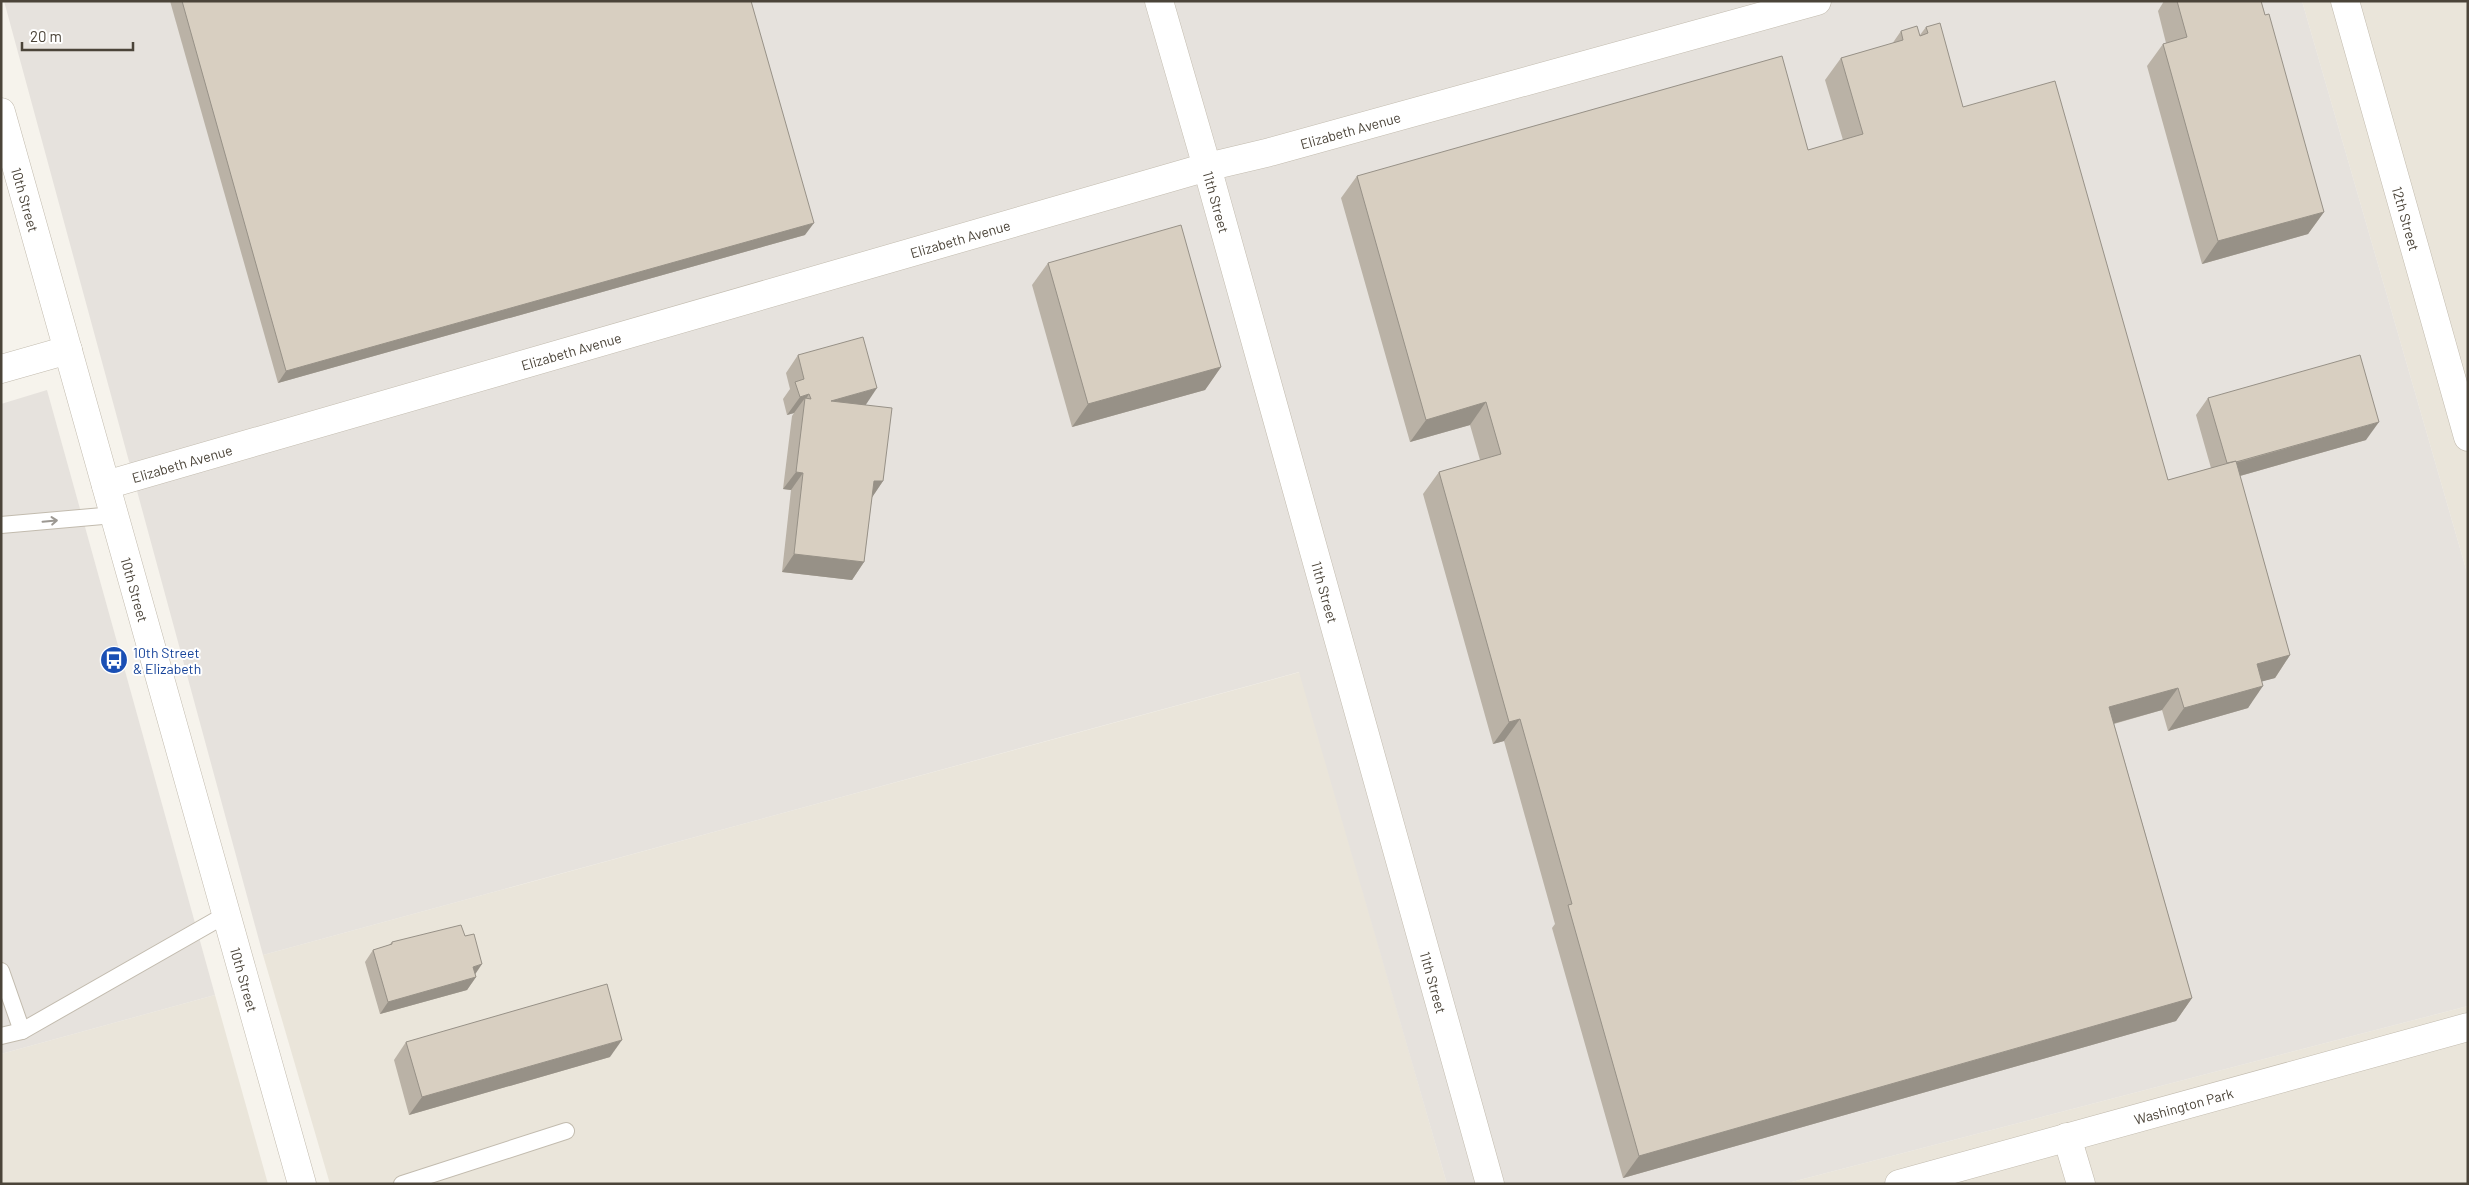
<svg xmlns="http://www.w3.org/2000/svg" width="2469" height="1185" viewBox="0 0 2469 1185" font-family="Barlow,sans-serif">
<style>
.residential{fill:#eae5da}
.industrial{fill:#e6e2dd}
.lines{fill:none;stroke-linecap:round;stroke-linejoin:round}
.service-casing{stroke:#c2bbae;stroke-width:18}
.minor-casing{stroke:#c2bbae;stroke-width:29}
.tertiary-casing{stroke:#c2bbae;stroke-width:29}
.service{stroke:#fff;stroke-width:16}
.minor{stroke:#fff;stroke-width:28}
.tertiary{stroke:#fff;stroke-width:28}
.wall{fill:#bab2a6}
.shaded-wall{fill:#979187}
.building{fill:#d8cfc1;stroke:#979187}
.oneway{stroke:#9c9892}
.labels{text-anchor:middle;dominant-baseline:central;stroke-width:4;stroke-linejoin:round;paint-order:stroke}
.street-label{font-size:14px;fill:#4b4439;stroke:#fff}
.transit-label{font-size:14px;fill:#164399;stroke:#fff;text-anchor:start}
</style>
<rect width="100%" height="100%" fill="#f6f3ec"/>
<g class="residential">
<path d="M2302,1H2468V576Z"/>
<path d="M1300,672L1447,1184H330L263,955Z"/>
<path d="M215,995L268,1184H1V1054Z"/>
<path d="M2468,1006V1184H1784Z"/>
</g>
<g class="industrial">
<path d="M4,1H2302L2468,576V1006L1784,1184H1447L1299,672L263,955Z"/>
<path d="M47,390L215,995L1,1054V404Z"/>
</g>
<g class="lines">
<g class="service-casing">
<g id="service">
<path d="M1,525L114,515"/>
<path d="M1,971L22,1031"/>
<path d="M1,1036L22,1031L227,914"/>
<path d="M402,1184L566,1131"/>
</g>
</g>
<g class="minor-casing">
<g id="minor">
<path id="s1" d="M1159,1L1207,167L1490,1184"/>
<path id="s2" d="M2345,1L2468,437"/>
<path d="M1,369L68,350"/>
<path id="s3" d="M106,485L1207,167L1270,152L1817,1"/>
<path d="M2067,1137L2081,1184"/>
<path id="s4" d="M1899,1184L2468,1027"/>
</g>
</g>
<g class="tertiary-casing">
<g id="tertiary">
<path id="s5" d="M1,112L302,1184"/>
</g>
</g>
<use href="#service" class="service"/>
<use href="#minor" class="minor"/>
<use href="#tertiary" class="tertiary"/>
</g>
<g class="wall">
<path d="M170,1H751L805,235L278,383Z"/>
<path d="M2164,1H2261L2324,212L2308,234L2202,264L2147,66L2163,44L2166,43L2158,11Z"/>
<path d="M1926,27L1963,107L2168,480L2211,468L2196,415L2208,398L2366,440L2240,476L2290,655L2275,678L2262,681L2248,708L2168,731L2162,710L2114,724L2192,998L2176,1021L1623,1178L1552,928L1555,924L1504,741L1493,744L1423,494L1439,472L1480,460L1470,425L1410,442L1341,198L1357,176L1808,150L1843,140L1825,80L1841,58L1892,44L1901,31L1920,35Z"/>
<path d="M1048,263L1221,367L1205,390L1072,427L1032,285Z"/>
<path d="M798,355L865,405L883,481L872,497L864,562L852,580L782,572L791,490L783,489L792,416L794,413L787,415L783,399L790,389L786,373Z"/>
<path d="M392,942L475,975L476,977L467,990L380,1014L365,962L373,950L389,945Z"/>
<path d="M406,1042L610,1057L409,1115L394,1060Z"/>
</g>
<g class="shaded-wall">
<path d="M2324,212L2308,234L2202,264L2218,241Z"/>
<path d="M814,223L805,235L278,383L286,371Z"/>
<path d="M1221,367L1205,390L1072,427L1088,404Z"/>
<path d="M877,388L865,406L831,401Z"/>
<path d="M809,394L804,402L805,398L794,413L787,415L800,397Z"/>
<path d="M1486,402L1470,425L1410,442L1426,420Z"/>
<path d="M2379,422L2366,440L2215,483L2228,465Z"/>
<path d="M796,472L803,473L791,490L783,489Z"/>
<path d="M874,481H883L871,499Z"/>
<path d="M794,554L864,562L852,580L782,572Z"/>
<path d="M2290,655L2275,678L2242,687L2257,664Z"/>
<path d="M2263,686L2248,708L2168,731L2184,708Z"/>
<path d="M2178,688L2162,710L2094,729L2109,707Z"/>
<path d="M1520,719L1504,741L1493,744L1509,722Z"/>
<path d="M482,964L474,976L473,967Z"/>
<path d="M476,977L467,990L380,1014L388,1002Z"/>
<path d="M2192,998L2176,1021L1623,1178L1639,1156Z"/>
<path d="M622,1040L610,1057L409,1115L422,1097Z"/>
</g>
<g class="building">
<path d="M182,1H751L814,223L286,371Z"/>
<path d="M2177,1H2261L2265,15L2269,14L2324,212L2218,241L2163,44L2187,37Z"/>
<path d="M1940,23L1963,107L2055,81L2168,480L2236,461L2290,655L2257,664L2263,686L2184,708L2178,688L2109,707L2192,998L1639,1156L1568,905L1572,904L1520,719L1509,722L1439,472L1501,454L1486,402L1426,420L1357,176L1782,56L1808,150L1863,134L1841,58L1903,40L1901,31L1917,26L1920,36L1928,33L1926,27Z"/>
<path d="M1181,225L1221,367L1088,404L1048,263Z"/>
<path d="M863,337L877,388L831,401L892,408L883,481H874L864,562L794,554L803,473L796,472L805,398L811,399L809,394L800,397L795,382L804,379L798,355Z"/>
<path d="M2360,355L2379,422L2236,462V461L2227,463L2208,398Z"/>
<path d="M461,925L465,936L474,934L482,964L473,967L476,977L388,1002L373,950L392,944V942Z"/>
<path d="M607,984L622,1040L422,1097L406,1042Z"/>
</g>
<defs><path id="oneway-shaft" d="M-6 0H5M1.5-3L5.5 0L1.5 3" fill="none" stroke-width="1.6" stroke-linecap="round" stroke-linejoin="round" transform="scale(1.25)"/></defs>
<use class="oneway" href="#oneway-shaft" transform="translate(50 521) rotate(-5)"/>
<defs>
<g id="bus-disc" transform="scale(1.4375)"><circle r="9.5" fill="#1a4fb4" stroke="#fff"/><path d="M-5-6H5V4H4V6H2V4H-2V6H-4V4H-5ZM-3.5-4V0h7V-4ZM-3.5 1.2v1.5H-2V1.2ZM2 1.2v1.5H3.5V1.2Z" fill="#fff"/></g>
</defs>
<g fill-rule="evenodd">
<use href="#bus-disc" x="114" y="660"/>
</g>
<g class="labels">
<g class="street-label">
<text stroke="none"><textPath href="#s3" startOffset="1294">Elizabeth Avenue</textPath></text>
<text stroke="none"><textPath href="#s5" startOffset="91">10th Street</textPath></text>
<text stroke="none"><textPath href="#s1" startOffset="209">11th Street</textPath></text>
<text stroke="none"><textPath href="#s2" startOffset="226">12th Street</textPath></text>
<text stroke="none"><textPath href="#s3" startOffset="889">Elizabeth Avenue</textPath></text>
<text stroke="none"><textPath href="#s3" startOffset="484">Elizabeth Avenue</textPath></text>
<text stroke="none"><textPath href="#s3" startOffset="79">Elizabeth Avenue</textPath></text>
<text stroke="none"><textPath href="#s5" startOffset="496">10th Street</textPath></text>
<text stroke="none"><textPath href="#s1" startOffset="614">11th Street</textPath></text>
<text stroke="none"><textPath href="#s5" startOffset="901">10th Street</textPath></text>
<text stroke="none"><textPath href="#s1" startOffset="1019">11th Street</textPath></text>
<text stroke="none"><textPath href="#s4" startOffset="295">Washington Park</textPath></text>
</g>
<g class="transit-label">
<text x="133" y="652">10th Street<tspan x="133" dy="16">&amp; Elizabeth</tspan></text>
</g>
</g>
<rect width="2469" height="1185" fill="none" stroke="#4b4439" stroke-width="5"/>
<path d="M22 42v8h111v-8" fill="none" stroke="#4b4439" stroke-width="2.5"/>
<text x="30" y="42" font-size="15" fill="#4b4439" stroke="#ffffff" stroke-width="4" paint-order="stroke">20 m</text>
</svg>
